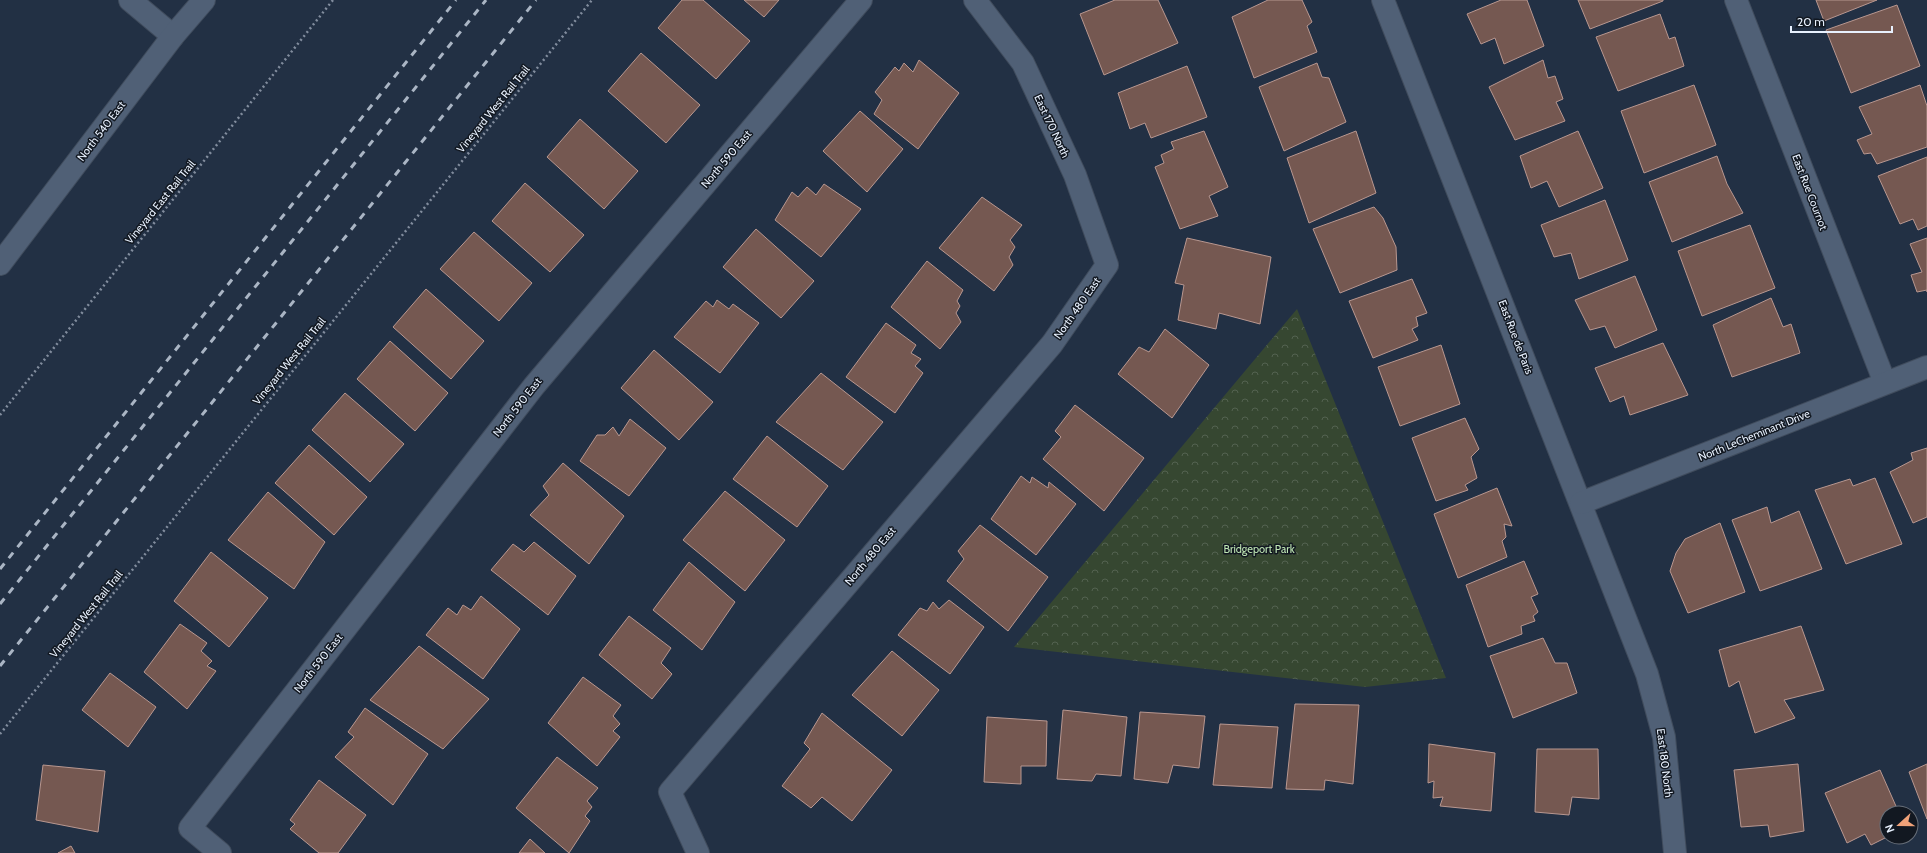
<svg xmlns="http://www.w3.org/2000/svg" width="1927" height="853" viewBox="0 0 1927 853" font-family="Cabin,sans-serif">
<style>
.park{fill:url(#park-crowns)}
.building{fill:#755851;stroke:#b89790}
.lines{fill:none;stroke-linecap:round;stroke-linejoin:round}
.minor-casing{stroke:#404c5d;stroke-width:24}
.path{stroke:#828d9e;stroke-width:2.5;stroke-dasharray:2 3;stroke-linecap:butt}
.minor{stroke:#506076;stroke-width:22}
.rail{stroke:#aab5c4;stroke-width:3;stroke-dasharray:7 7;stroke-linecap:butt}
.labels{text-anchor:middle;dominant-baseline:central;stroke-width:3;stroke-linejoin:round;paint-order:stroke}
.street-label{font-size:11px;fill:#e8f1fe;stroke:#121821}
.park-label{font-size:11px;fill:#bfe6b4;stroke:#121821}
</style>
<defs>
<pattern id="park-crowns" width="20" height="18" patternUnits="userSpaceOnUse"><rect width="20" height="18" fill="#364731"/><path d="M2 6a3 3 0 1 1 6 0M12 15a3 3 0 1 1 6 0" fill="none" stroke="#536250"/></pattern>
</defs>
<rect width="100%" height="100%" fill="#223044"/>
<path class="park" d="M1297,309L1446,678L1365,687L1014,647Z"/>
<g class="building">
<path d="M682,0H703L750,41L716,79L658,28Z"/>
<path d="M744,0H779L764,17Z"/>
<path d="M1115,0H1158L1178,43L1104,75L1080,14Z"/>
<path d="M1268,0H1302L1312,22L1307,26L1317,52L1254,78L1232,17Z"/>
<path d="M1501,0H1527L1544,46L1504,64L1495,38L1481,44L1467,14Z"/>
<path d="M1578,0H1663V1L1590,29Z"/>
<path d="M1816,0H1877L1824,21Z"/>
<path d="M1897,5L1920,66L1851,93L1826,30Z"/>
<path d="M1660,14L1669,39L1675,37L1684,66L1618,91L1596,37Z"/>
<path d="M641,53L700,105L666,143L608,91Z"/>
<path d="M919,60L959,93L918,149L874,114L882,100L875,92L895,67L899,71L904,63L913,72Z"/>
<path d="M1543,60L1548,78L1555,76L1563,99L1556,102L1565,121L1515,140L1489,87Z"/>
<path d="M1317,63L1322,77L1329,78L1346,122L1284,151L1259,87Z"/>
<path d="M1187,66L1207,117L1151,138L1145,123L1130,129L1118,93Z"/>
<path d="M1694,85L1716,145L1644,173L1621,111Z"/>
<path d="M1920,85L1927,106V147L1877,164L1871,153L1864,154L1857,140L1872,134L1859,107Z"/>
<path d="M860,111L903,149L867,192L823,151Z"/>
<path d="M580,119L638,171L604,209L547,157Z"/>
<path d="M1204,131L1228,187L1209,196L1218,216L1180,229L1155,167L1164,163L1161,155L1174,149L1171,142Z"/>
<path d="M1356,131L1376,193L1309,223L1287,158Z"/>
<path d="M1578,131L1603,188L1559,207L1547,181L1531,188L1520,156Z"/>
<path d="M1717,156L1727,184L1743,213L1672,242L1649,182Z"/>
<path d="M1927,157V226L1918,230L1913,219L1900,224L1878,176Z"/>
<path d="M525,183L584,235L550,272L492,221Z"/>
<path d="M824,184L861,209L821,257L775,220L792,192L798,197L807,187L816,195Z"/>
<path d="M982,197L1022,225L1010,240L1015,247L1009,257L1013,265L994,291L939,248Z"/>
<path d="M1605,200L1628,260L1579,279L1571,253L1554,257L1541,225Z"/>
<path d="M1374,207L1383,218L1396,247L1397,270L1340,293L1313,229Z"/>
<path d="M1750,225L1775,288L1702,316L1678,251Z"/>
<path d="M756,229L814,281L781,318L723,267Z"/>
<path d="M474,232L532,283L499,321L440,269Z"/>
<path d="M1187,238L1271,257L1260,324L1219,313L1216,329L1178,320L1184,285L1175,283Z"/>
<path d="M1927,238V292V290L1917,292L1911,275L1922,272L1910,244Z"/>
<path d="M927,261L963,290L957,301L960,306L956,313L961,322L940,349L891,307Z"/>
<path d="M1635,276L1657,330L1615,348L1605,326L1590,330L1575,300Z"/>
<path d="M1412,279L1427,313L1416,317L1418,326L1412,329L1418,340L1373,358L1349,301Z"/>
<path d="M426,289L484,341L451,379L393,327Z"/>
<path d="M1771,298L1783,327L1791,324L1800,353L1732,377L1713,325Z"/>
<path d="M717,300L729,309L733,304L759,323L720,373L674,337L706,301L713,307Z"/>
<path d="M886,323L916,345L911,353L921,359L915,366L923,373L895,413L846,377Z"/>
<path d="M1165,329L1209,365L1172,418L1118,374L1139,347L1149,352Z"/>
<path d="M390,341L448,393L415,431L357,379Z"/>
<path d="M1663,343L1688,395L1630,415L1624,396L1610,402L1595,368Z"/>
<path d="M1441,345L1460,404L1400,426L1378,367Z"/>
<path d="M654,350L713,402L679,440L621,388Z"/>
<path d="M821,373L883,422L843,470L776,422Z"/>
<path d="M345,393L404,444L370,482L312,430Z"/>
<path d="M1075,405L1144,458L1104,511L1043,459L1061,437L1055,431Z"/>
<path d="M1465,418L1479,449L1471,457L1477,478L1465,485L1468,490L1436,501L1412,438Z"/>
<path d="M630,419L666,448L629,496L580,461L597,435H605L613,427L619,436Z"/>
<path d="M767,436L828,486L797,527L733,479Z"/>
<path d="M309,445L367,497L334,535L275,483Z"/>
<path d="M1927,448V517L1913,523L1890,472L1913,460L1911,453Z"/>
<path d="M563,463L624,516L589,564L530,515L549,495L543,486Z"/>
<path d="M1021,476L1030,483L1032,477L1048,488L1049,482L1076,504L1036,555L991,519Z"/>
<path d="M1875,478L1902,544L1846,564L1815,490L1850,479L1853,486Z"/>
<path d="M1497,488L1512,526L1504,524L1506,537L1502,541L1507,557L1458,578L1434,514Z"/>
<path d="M725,491L785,540L745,591L683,540Z"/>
<path d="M268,492L325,542L294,589L228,540Z"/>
<path d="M1767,507L1771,523L1799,511L1822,569L1760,591L1732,520Z"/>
<path d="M1720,523L1745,592L1688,613L1670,571L1676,553L1685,539Z"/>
<path d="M980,525L1048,577L1008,631L947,581L964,559L958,551Z"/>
<path d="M534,542L576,576L548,615L491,570L513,544L524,552Z"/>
<path d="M211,552L268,598L229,647L174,601Z"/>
<path d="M1524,561L1538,594L1531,597L1538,612L1533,616L1535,621L1521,626L1522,634L1488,647L1466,585Z"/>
<path d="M689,562L735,602L702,650L653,610Z"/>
<path d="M481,596L520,629L483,679L426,635L448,608L457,615L463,605L471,610Z"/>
<path d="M949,600L984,627L950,674L898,635L920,608L927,611L933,602L939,609Z"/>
<path d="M629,616L671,648L661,663L672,674L652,699L599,655Z"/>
<path d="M180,624L207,643L201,651L212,661L207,666L216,671L187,709L144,672Z"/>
<path d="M1801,626L1824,690L1784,700L1795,718L1755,733L1739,681L1729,687L1719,650Z"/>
<path d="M1543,638L1555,663H1567L1577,693L1513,718L1490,656Z"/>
<path d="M419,646L489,699L443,749L370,700Z"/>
<path d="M892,651L939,690L902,736L852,695Z"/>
<path d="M110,673L156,707L128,747L82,710Z"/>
<path d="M583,677L621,705L613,716L620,724L613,731L620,737L597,766L548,723Z"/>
<path d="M1295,704L1359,705L1353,784L1325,780L1324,790L1286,789Z"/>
<path d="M365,708L428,754L393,805L335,757L354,737L348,732Z"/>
<path d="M1063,710L1127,717L1121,776L1096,774L1092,781L1057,779Z"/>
<path d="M1140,712L1205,716L1199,768L1173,765L1168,783L1134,779Z"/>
<path d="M822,713L892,770L852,821L822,797L811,808L782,786L810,749L804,743Z"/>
<path d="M987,717L1047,721L1046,766H1021V784L984,782Z"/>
<path d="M1220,724L1278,727L1272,788L1213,785Z"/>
<path d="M1429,744L1495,753L1491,811L1440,806L1443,797L1433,798L1434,781L1428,783Z"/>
<path d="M1537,749H1598L1599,799L1572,797L1569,815L1535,812Z"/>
<path d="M557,757L598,788L587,801L592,807L585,816L590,821L569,853L516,808Z"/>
<path d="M1798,764L1804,831L1770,837L1768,825L1741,827L1734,770Z"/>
<path d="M1927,764V819L1909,772Z"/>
<path d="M43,765L105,771L98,832L36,820Z"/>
<path d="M1880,770L1899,813H1887V837L1871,845L1865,834L1847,843L1825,793Z"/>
<path d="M319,780L366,815L338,853H319L290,829L295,824L290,820Z"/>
<path d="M530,839L545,853H519Z"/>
<path d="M71,846L75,853H58Z"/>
</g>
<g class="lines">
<g class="minor-casing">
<g id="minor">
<path d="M130,0L173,36"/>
<path d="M1383,0L1647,674L1664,737L1675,853"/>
<path d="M1736,0L1885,383"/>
<path d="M0,264L173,36L204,0"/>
<path d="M1581,503L1927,367"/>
<path d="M220,853L190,828L534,386L861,0"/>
<path d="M698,853L670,792L1052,344L1107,265L1075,175L1023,63L975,0"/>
</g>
</g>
<g class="path">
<path d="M0,415L333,0"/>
<path d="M0,734L592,0"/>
</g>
<use href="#minor" class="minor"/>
<g class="rail">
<path d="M0,569L456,0"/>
<path d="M0,604L486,0"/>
<path d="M0,666L536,0"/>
</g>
</g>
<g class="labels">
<g class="street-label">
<text transform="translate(493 109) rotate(-51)">Vineyard West Rail Trail</text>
<text transform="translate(1052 126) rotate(65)">East 170 North</text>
<text transform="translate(101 131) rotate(-53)">North 540 East</text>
<text transform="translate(726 159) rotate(-50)">North 590 East</text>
<text transform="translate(1810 192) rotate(69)">East Rue Cournot</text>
<text transform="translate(160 202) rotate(-51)">Vineyard East Rail Trail</text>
<text transform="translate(1077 308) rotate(-55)">North 480 East</text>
<text transform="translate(1516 337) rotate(69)">East Rue de Paris</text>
<text transform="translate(289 361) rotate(-51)">Vineyard West Rail Trail</text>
<text transform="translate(517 407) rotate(-52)">North 590 East</text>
<text transform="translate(1754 435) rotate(-22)">North LeCheminant Drive</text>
<text transform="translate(870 556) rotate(-50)">North 480 East</text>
<text transform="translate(86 614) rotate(-51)">Vineyard West Rail Trail</text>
<text transform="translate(318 663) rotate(-52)">North 590 East</text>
<text transform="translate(1665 763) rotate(83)">East 180 North</text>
</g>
<g class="park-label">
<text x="1259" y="549">Bridgeport Park</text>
</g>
</g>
<g transform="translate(1899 825) rotate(249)"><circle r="19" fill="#121821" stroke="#686f79"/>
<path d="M0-3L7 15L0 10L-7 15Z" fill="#f0a279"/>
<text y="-6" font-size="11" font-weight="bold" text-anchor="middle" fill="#e8f1fe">N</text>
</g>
<path d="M1791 26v6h101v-6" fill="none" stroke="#e8f1fe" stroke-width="2"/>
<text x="1797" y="26" font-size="12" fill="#e8f1fe" stroke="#121821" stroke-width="3" paint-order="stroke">20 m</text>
</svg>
